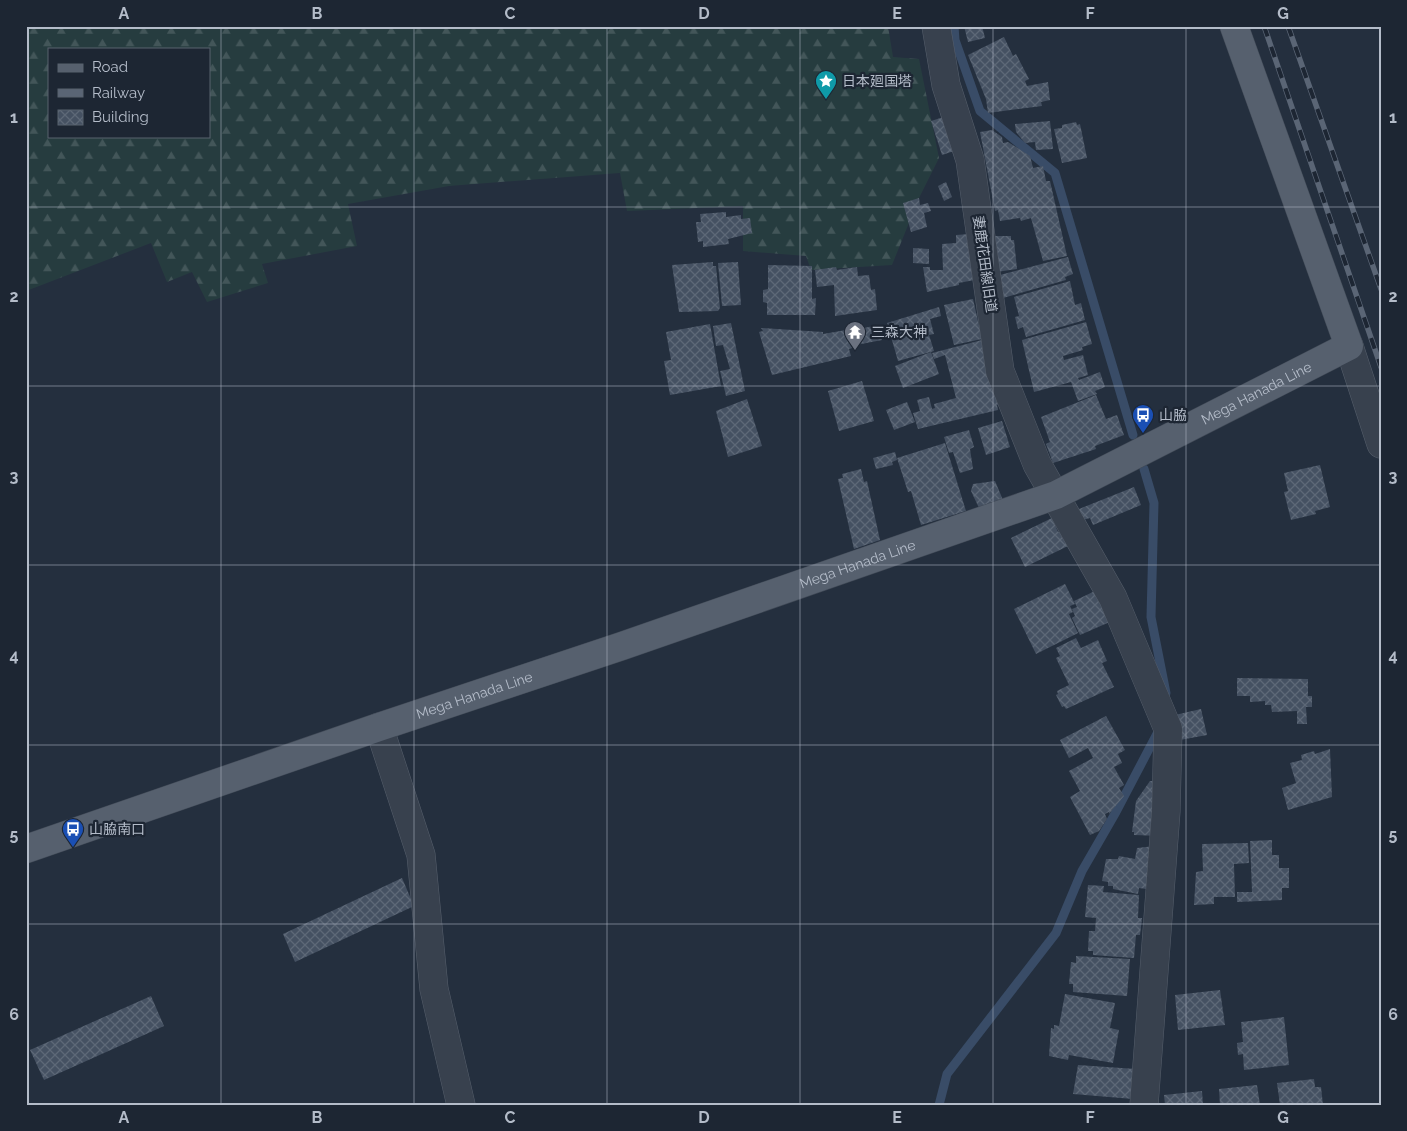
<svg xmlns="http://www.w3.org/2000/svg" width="1407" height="1131" viewBox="0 0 1407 1131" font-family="Raleway,'Noto Sans JP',sans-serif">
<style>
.forest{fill:url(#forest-firs);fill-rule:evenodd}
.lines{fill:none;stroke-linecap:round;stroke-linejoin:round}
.stream{stroke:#394c67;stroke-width:9}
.building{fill:url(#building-cross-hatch)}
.minor-casing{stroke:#565f6c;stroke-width:29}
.major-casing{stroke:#414a57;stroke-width:29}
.minor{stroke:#38414e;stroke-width:28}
.major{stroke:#56606e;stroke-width:28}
.rail-casing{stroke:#5a6575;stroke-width:5.5}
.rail{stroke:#1d2633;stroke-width:4;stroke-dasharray:11;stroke-linecap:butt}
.grid{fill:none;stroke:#b4bcc9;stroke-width:1;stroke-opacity:0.55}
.labels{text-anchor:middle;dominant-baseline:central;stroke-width:4.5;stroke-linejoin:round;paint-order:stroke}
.poi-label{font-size:14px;fill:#b4bcc9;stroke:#1d2633;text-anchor:start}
.street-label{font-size:14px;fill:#b4bcc9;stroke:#1d2633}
.neatline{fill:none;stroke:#b4bcc9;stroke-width:2}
.grid-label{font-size:16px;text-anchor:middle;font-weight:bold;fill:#b4bcc9}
</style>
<defs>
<pattern id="forest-firs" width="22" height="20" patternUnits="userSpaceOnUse" patternTransform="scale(1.25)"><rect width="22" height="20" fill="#263c3f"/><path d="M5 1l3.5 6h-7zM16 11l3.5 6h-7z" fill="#435659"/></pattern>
<pattern id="building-cross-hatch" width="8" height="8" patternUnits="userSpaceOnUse" patternTransform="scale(1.25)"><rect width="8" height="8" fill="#455162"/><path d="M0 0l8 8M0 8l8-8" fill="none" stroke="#5d6877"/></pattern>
</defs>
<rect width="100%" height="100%" fill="#242f3e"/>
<path class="forest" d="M26,26H888L893,57L919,59L939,158L919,198L892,265L811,270L806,256L743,251V206L627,211L620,173L449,186L348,204L357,246L262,264L268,283L207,302L192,272L167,282L151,243L26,291ZM49,49H209V136H49Z"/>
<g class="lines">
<g class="stream">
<path d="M954,26L955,40L980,111L1055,173L1133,435"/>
<path d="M1144,469L1154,503L1151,617L1166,693"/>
<path d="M939,1105L947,1074L1056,933L1082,871L1116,812L1160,728"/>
</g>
</g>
<g class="building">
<path d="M964,26H982L985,38L968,42Z"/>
<path d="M1004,37L1013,56L1016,54L1029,79L1025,81L1027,86L1048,82L1050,100L1041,102L1042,106L988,113L986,99L968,55Z"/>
<path d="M950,115L960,149L942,155L931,121Z"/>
<path d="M1050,121L1053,149L1036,150L1035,142L1025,143L1016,132L1015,124Z"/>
<path d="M1076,122L1077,125L1080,124L1087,158L1062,163L1054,129L1062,128V125Z"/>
<path d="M992,130L1002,137L1003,143L1008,142L1030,156L1033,168L1043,166L1046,181H1050L1067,256L1043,261L1031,218L1021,221L1020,218L1000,221L998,210L995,211L980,132Z"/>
<path d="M946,182L952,197L944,201L938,186Z"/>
<path d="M919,198L920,205L928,203L931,211L924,213L927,227L911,232L903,203Z"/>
<path d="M726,212V217L741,215V219L750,218L752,233L728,239L729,244L703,247V241L698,242L696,222H701L700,214Z"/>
<path d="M970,234L974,280L959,283V285L927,292L923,267H930V270H943L942,244L956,243V235Z"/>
<path d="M995,236H1011V240H1014L1017,269L996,272Z"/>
<path d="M913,248L929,249V264L913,263Z"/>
<path d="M1068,257L1073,274L1065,277L1066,280L1003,298L996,276Z"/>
<path d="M713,262V266H716L720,308L718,311L679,312L672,265Z"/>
<path d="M738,262L741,305L722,306L718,263Z"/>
<path d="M768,265L812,266V299L816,298L815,315H767V303L763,302V290L768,289Z"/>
<path d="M836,267L837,270L857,267L858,276L869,275L871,290L875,289L877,310L835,316L834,285L817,287L815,270Z"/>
<path d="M1070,281L1075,305L1081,303L1085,320L1026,337L1023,327L1018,329L1015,317L1019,316L1014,297Z"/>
<path d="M973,299L982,339L954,345L944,305Z"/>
<path d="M939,307L941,316L930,319L934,334L929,335L934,351L898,361L887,323Z"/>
<path d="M1086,322L1092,344L1082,347L1083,350L1063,356L1064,360L1083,355L1088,375L1078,378L1079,380L1100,372L1105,387L1095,391L1097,394L1078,401L1071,382L1034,392L1022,340Z"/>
<path d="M731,323L745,391L726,396L720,371L730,369L723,345L716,346L713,326Z"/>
<path d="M710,324L721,386L670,395L664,361L671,360L666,332Z"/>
<path d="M879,325L882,340L851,346L848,331Z"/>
<path d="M761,328L823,332V334L846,330L852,348L849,349L851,356L772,375L759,332L763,331Z"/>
<path d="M982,340L999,404L997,405L998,410L918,429L913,413L920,411L917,400L929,397L932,409L935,408L934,404L956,398L945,355L934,359L932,353Z"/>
<path d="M931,352L939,374L903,388L895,366Z"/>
<path d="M862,381L874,421L839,431L828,391Z"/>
<path d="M1096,395L1106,419L1117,415L1124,435L1095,446L1096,449L1053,463L1046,444L1050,442L1041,417Z"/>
<path d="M747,399L762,446L728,457L716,411Z"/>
<path d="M907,402L915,422L894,430L886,410Z"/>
<path d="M1002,421L1010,447L986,455L978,428Z"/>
<path d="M969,430L974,447L970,449L973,469L960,473L953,452L949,453L944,437Z"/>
<path d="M945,443L966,511L921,525L911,491L908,492L897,458Z"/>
<path d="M895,452L897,460L892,462L893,465L876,469L873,458Z"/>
<path d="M1320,465L1330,507L1315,511L1316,514L1291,520L1284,492L1288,491L1284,473Z"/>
<path d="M861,469L864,482L867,481L880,540L854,549L838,479L843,478L842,474Z"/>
<path d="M995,481L1003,500L979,508L971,491L973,484Z"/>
<path d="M1134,487L1141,505L1093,525L1090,518L1083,520L1079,509Z"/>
<path d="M1052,518L1058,532L1062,530L1070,545L1025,567L1011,538Z"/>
<path d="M1065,584L1075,604L1070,606L1073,612L1069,614L1078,633L1036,654L1014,609Z"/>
<path d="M1097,590L1112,621L1080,635L1072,618L1075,616L1072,609L1077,607L1074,601Z"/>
<path d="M1076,638L1081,648L1098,640L1107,661L1102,663L1114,687L1066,709L1064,706L1062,707L1056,695L1058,694L1057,691L1069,685L1056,658L1060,656L1056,648Z"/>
<path d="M1237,678L1308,679V696H1312V707H1306L1307,724H1297V711L1272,712L1271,705H1265V701L1250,702V696H1237Z"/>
<path d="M1201,709L1207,735L1180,740L1175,715Z"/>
<path d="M1106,716L1125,750L1118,754L1122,763L1114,767L1124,785L1119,788L1124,796L1109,814V812L1105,814L1107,819L1099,831L1090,835L1070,797L1080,791L1069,771L1093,758L1088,748L1069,758L1060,740Z"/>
<path d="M1330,749L1332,797L1288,810L1282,788L1296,783L1290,763L1302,760L1301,755L1314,751L1315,754Z"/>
<path d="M1150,781H1163L1161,836L1134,835V832H1132L1136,801Z"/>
<path d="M1272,840V855H1279V868H1289V888H1282V900L1237,902V892H1252L1250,841Z"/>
<path d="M1248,843L1249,863L1234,864L1235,897H1214V904L1194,905L1196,872L1203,871L1202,844Z"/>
<path d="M1155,846L1154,890L1139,888L1138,894L1113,889V886H1108V882L1102,881L1106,859H1118L1119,856L1135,859L1137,848Z"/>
<path d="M402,878L414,906L295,962L283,934Z"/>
<path d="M1088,885L1104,886L1103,892L1139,895L1138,918H1142L1140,935H1136L1134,958L1093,955V951H1088L1089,931H1095L1096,918L1085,917Z"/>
<path d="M1076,956L1130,959L1127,996L1073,992V984H1069L1071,962L1076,963Z"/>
<path d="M1220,990L1225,1025L1178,1030L1175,995Z"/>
<path d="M1065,994L1115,1003L1110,1028L1119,1030L1113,1063L1069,1055L1068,1060L1049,1056L1051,1028L1054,1029V1025L1059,1026Z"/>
<path d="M151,996L164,1026L44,1080L30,1050Z"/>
<path d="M1284,1017L1289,1065L1244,1070L1243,1054L1238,1055L1237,1043L1243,1042L1241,1022Z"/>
<path d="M1078,1065L1136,1069L1133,1099L1073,1094Z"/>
<path d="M1314,1079L1315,1087H1321L1323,1105H1280L1277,1083Z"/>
<path d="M1257,1085L1260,1105H1220L1219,1089Z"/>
<path d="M1202,1091L1203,1105H1165L1164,1095Z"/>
</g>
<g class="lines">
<g class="minor-casing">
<g id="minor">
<path d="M936,26L946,85L970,160L1000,371L1037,464L1113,598L1168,729L1166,811L1144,1105"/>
<path d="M1349,346L1381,444"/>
<path d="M379,727L421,855L434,989L461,1105"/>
</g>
</g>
<g class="major-casing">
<g id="major">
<path id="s1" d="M26,849L379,727L622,646L1056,495L1349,346L1234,26"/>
</g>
</g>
<use href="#minor" class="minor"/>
<use href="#major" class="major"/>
<g class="rail-casing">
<g id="rail">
<path d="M1264,26L1381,367"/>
<path d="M1288,26L1381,289"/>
</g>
</g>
<use href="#rail" class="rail"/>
</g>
<path class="grid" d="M221,26V1105M414,26V1105M607,26V1105M800,26V1105M993,26V1105M1186,26V1105M26,207H1381M26,386H1381M26,565H1381M26,745H1381M26,924H1381"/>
<defs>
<g id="sight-pin" transform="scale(1.125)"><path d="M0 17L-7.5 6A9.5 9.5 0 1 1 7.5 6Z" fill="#0f9aa8" stroke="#1d2633"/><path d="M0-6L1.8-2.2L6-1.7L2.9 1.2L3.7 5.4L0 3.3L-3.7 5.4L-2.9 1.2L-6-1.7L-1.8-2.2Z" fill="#fff"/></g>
<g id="temple-pin" transform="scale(1.125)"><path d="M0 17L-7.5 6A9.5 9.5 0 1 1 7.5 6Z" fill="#6b7280" stroke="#1d2633"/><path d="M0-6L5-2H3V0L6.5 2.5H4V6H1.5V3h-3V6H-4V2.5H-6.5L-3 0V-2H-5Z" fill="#fff"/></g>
<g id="bus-pin" transform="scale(1.125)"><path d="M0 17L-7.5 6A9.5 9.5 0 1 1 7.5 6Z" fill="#1a4fb4" stroke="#1d2633"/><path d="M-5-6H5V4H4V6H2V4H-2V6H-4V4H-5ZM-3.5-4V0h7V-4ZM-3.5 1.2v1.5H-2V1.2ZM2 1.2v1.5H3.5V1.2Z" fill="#fff"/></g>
</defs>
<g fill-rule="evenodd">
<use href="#sight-pin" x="826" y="81"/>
<use href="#temple-pin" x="855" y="332"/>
<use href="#bus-pin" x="1143" y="415"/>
<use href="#bus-pin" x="73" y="829"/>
</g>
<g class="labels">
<g class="poi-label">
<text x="842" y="81">日本廻国塔</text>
<text x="871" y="332">三森大神</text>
<text x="1159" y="415">山脇</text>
<text x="89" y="829">山脇南口</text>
</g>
<g class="street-label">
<text transform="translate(985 264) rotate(82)">妻鹿花田線旧道</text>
<text stroke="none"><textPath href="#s1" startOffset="1314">Mega Hanada Line</textPath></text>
<text stroke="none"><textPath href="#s1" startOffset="879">Mega Hanada Line</textPath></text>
<text stroke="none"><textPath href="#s1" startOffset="474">Mega Hanada Line</textPath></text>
</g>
</g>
<rect width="1407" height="1131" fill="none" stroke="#1d2633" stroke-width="55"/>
<rect x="48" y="48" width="162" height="90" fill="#1d2633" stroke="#59626f"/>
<rect x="58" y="64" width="25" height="8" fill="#56606e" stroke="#59626f"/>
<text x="92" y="72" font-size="15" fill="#b4bcc9">Road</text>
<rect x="58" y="89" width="25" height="8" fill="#5a6575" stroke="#59626f"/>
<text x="92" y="98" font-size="15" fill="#b4bcc9">Railway</text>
<rect x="58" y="110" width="25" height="15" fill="url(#building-cross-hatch)" stroke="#59626f"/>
<text x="92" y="122" font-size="15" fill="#b4bcc9">Building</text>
<rect x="28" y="28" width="1352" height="1076" class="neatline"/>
<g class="grid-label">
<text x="124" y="19">A</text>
<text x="317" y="19">B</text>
<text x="510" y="19">C</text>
<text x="704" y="19">D</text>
<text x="897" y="19">E</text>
<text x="1090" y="19">F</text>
<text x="1283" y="19">G</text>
<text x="14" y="123">1</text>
<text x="1393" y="123">1</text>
<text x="14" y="302">2</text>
<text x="1393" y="302">2</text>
<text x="14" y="482">3</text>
<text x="1393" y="482">3</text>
<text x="14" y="661">4</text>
<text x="1393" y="661">4</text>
<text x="14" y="840">5</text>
<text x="1393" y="840">5</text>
<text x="14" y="1020">6</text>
<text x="1393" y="1020">6</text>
<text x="124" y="1123">A</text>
<text x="317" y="1123">B</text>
<text x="510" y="1123">C</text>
<text x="704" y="1123">D</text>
<text x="897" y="1123">E</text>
<text x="1090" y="1123">F</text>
<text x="1283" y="1123">G</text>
</g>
</svg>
